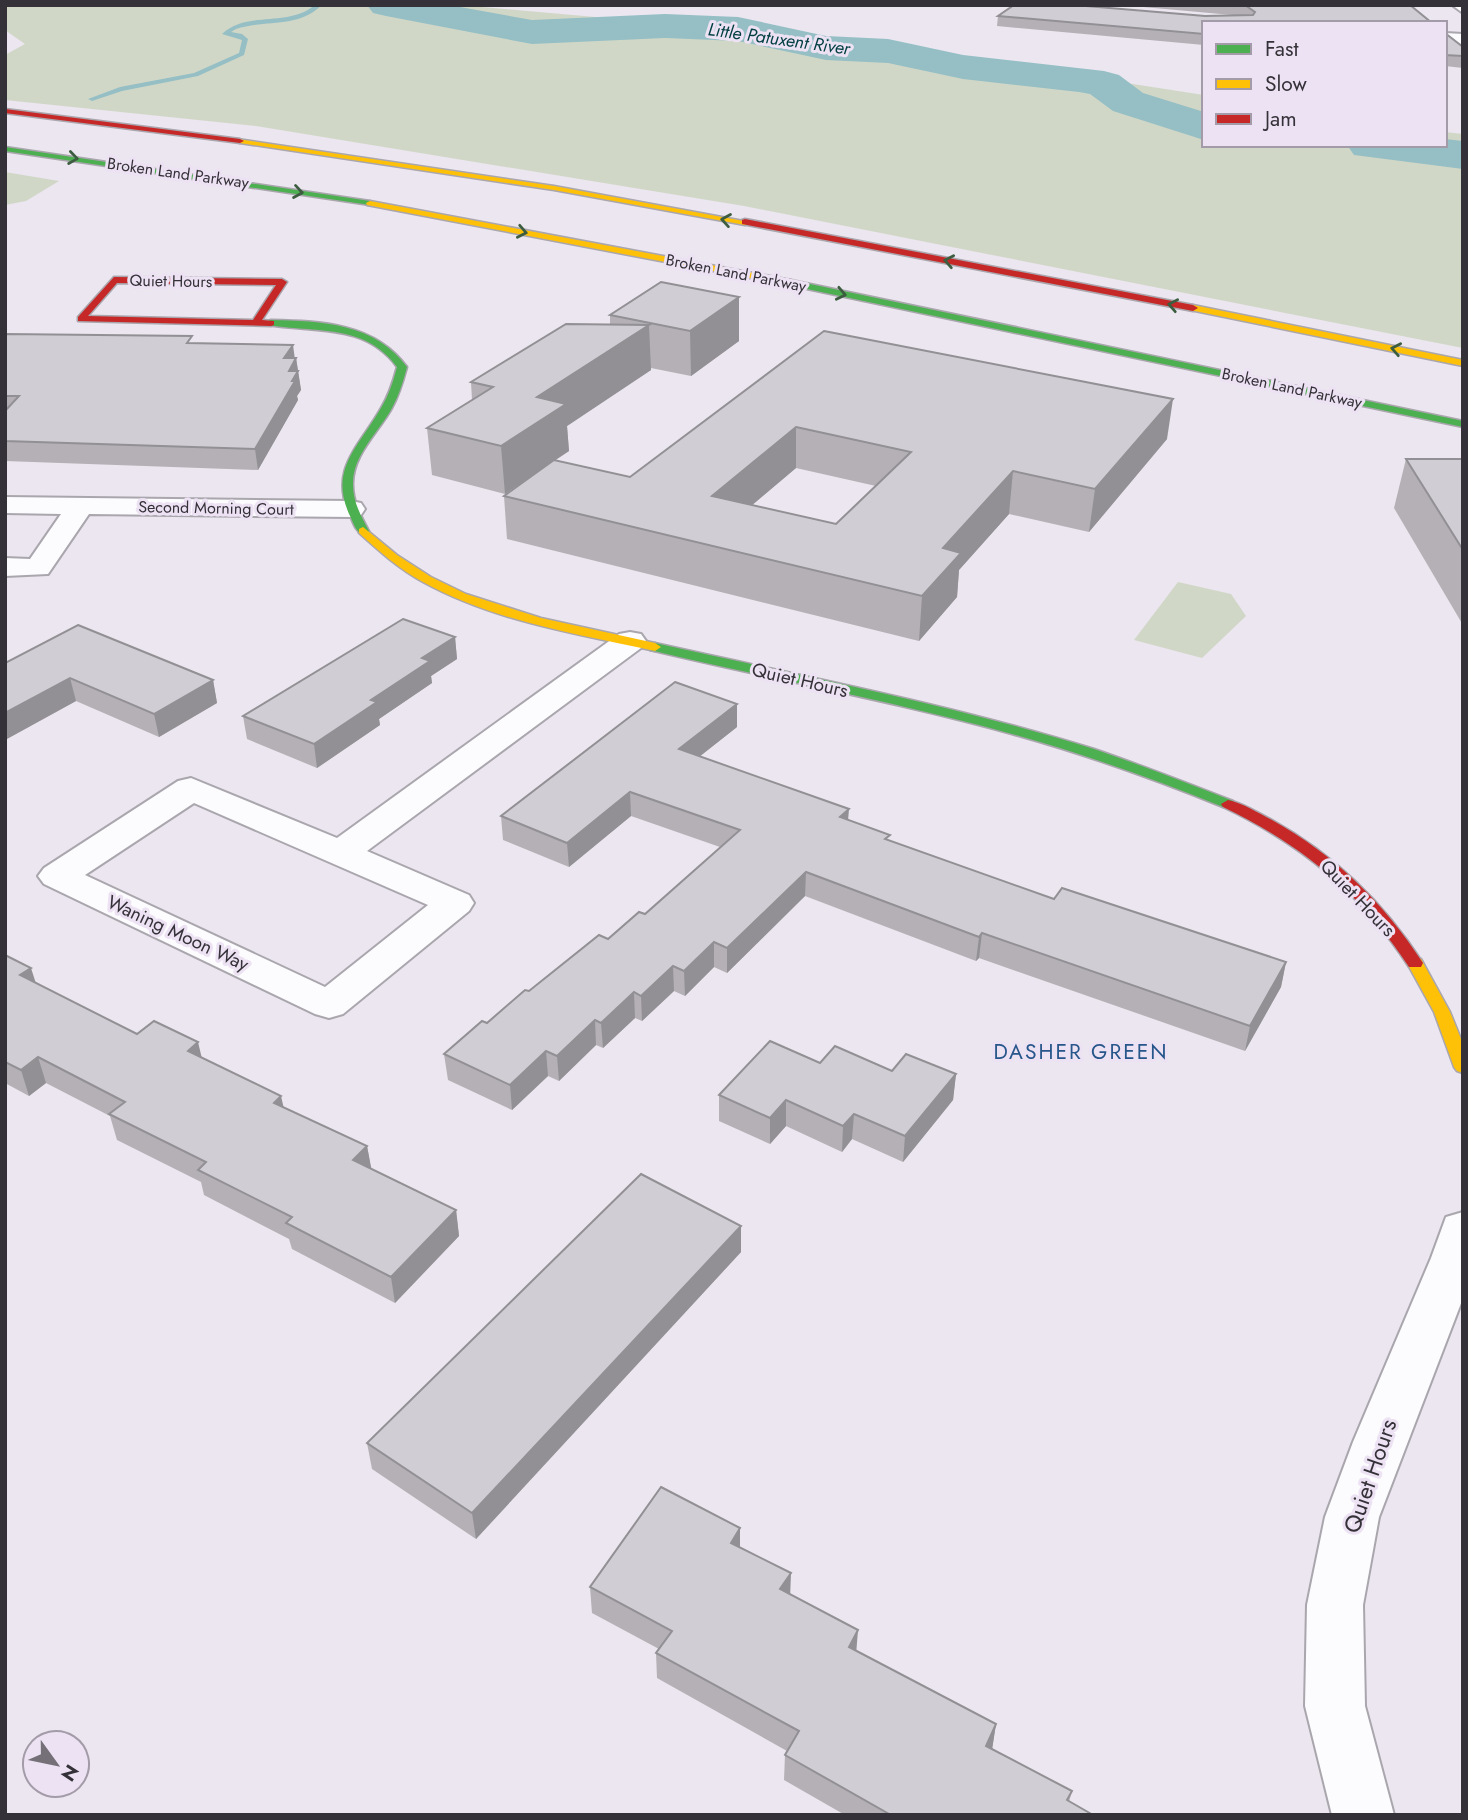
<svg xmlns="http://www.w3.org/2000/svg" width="1468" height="1820" viewBox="0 0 1468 1820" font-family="Jost,sans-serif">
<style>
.green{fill:#d1d7c7}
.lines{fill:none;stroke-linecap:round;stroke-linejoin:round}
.stream{fill:#95bfc5;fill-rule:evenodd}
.river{fill:#95bfc5;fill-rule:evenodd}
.street-casing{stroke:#aaa6ad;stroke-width:4}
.fast-casing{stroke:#aaa6ad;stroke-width:3}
.slow-casing{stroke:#aaa6ad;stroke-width:3}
.jam-casing{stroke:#aaa6ad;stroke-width:3}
.street{fill:#fcfbfd;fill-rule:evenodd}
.fast{fill:#4caf50;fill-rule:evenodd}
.slow{fill:#ffc107;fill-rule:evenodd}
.jam{fill:#c62828;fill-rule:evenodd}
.wall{fill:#b4b0b6;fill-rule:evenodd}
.shaded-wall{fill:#929094}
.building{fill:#d1cdd4;stroke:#929094;stroke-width:2;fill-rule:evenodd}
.oneway{stroke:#3d5d40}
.labels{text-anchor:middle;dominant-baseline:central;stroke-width:6;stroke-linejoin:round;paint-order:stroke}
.far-street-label{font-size:16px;fill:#353138;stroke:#ece2f3}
.far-water-label{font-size:18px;font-style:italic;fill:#003e42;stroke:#ece2f3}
.street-label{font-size:19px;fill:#353138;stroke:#ece2f3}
.neighbourhood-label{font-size:21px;letter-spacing:2px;fill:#27568a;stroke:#ece2f3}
.near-street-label{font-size:23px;fill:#353138;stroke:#ece2f3}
</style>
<rect width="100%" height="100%" fill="#ebe6ef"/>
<g class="green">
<path d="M5,5H460L833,38L1204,95V145H1445V132L1463,134V348L744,206L256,126L5,100V55L25,44L5,30Z"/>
<path d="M5,172L59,181L26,201L5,205Z"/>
<path d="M1178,582L1231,594L1246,616L1202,658L1134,640Z"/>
</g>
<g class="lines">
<path class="stream" d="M315,5H322C297,29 266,19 236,29L231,32L242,34L248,39L244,55L198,76L122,91L92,101L88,99L120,87L194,73L239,53L242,40L222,34C248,10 287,28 315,5Z"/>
<g class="river">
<path d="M367,5H449L532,20L665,14L738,17L826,36L888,39L963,55L1104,71L1119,75L1143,93L1204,112V140L1113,111L1090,94L1079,92L963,79L888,63L826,60L738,41L665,38L532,44L386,16L373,13Z"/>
<path d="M1445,139L1463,141V169L1354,155L1347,145H1445Z"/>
</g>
<g class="street-casing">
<g id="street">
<path d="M1452,5H1463V13Z"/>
<path d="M1445,33L1463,34V44L1445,43Z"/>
<path d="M5,497L351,501L361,503L365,509L361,515L351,517L89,514L48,574L5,576V558L30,559L61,514L5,513Z"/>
<path d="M630,632L641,634L646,641L641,648L367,851L469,895L474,903L469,911L343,1014L329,1018L315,1014L44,884L38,876L44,868L178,781L191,778L337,838L619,634ZM194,803L428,905L325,987L85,875Z"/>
<path d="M1463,1212V1298L1379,1517L1363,1605L1365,1706L1394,1815H1332L1305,1706L1307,1605L1325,1517L1353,1442L1431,1258L1446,1217Z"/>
</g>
</g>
<g class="fast-casing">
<g id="fast">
<path d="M5,147L370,201L374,203L370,205L5,151Z"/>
<path d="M791,280L1463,421V427L788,285V281Z"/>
<path d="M271,320C321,321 375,323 407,367C403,382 399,395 392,408C379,432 352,455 353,485C353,502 361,516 369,531L367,533L363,535C356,531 354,525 351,518C327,470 359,447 381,408C389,395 393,382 397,367C365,323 315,333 268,325V321Z"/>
<path d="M655,643C802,676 950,704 1094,749C1141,765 1187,783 1233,801L1235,804L1233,807H1223C1154,779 1084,754 1012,734C893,701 771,679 650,650L649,647Z"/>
</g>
</g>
<g class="slow-casing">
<g id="slow">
<path d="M237,139L554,186L749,222L745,225L554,190L240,143Z"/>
<path d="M370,201L791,280L796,283L791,286L367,205L366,203Z"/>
<path d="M1193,305L1463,360V366L1190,310V306Z"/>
<path d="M363,527L397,555L431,577L466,594L541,618L655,643L661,647L655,651C577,634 494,621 423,582C399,569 379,551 359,533V529Z"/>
<path d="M1415,958L1421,959L1450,1012L1463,1044V1073L1457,1071L1454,1067L1434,1012L1407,963Z"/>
</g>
</g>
<g class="jam-casing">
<g id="jam">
<path d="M5,109L240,139L244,141L240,143L5,113Z"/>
<path d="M745,219L1193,305L1198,308L1193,311L742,224V220Z"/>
<path d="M114,277L282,279L287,282L262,320L274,321V325L271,326L78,321V317ZM117,283L276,285L253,320L88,316Z"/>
<path d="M1228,800C1243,803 1258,813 1272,820C1335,855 1384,903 1423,963L1421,967H1409C1362,894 1301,844 1223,807L1221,804Z"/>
</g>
</g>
<use href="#street" class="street"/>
<use href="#fast" class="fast"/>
<use href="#slow" class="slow"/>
<use href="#jam" class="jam"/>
</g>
<g class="wall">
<path d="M1121,5H1410L1204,23V45L997,26L998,16H1243Z"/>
<path d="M1445,33L1463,47V68L1445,66Z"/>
<path d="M739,297V341L691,376L651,368V370L567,426L569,451L555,460L630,477L824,331L1167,439L1089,532L1009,514L959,570L957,597L919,641L507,539L504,496L535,474L505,494L432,475L427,428L472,400L471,382L610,325V315ZM796,468L876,486L836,524L752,505Z"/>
<path d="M5,334L193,343L296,358L301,390L297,396L298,400L258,470L5,461Z"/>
<path d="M1406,459H1463V625L1394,508Z"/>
<path d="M78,625L213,680L217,703L159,737L76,701L5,740Z"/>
<path d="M455,637L457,659L431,676L432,683L379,719L380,725L317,768L247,739L243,716Z"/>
<path d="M737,727L700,756L848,820L889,841L1054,899L1286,962L1281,987L1245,1051L979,958L976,961L805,896L727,973L714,967L685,996L674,991L642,1021L635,1018L603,1048L596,1045L559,1081L548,1076L512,1110L448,1080L444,1054L529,991L645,914L720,847L631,816L569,867L503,840L501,816Z"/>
<path d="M5,955L36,983L137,1034L202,1058L284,1107L367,1146L371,1169L456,1210L459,1236L395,1303L292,1249L289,1239L204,1195L201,1182L117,1140L110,1116L46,1083L29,1096L5,1083Z"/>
<path d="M820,1063L892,1071L956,1074L953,1100L903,1162L852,1139L842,1152L786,1126L770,1144L719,1121V1095Z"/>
<path d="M741,1226V1252L476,1539L372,1469L367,1443Z"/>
<path d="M740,1547L790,1595L857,1651L996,1724L992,1749L1072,1791L1069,1802L1093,1815H845L784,1780L785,1755L787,1751L657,1678L656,1653L659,1649L592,1613L590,1587Z"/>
</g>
<g class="shaded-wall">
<path d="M739,297V341L691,376L690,331Z"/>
<path d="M649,325L651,370L567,426L569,451L505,494L501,446L537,397Z"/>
<path d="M293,345L295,360L296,358L301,390L297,396L298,400L258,470L255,449L284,358Z"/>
<path d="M1173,399L1167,439L1089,532L1095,489Z"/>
<path d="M796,427V468L712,539V496Z"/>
<path d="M1013,471L1009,514L959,570L957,597L919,641L922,596L943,548Z"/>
<path d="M455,637L457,659L431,676L432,683L379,719L380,725L317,768L314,744L422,658Z"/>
<path d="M70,678L76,701L5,740V713Z"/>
<path d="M213,680L217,703L159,737L154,714Z"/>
<path d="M737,704V727L680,772L679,749Z"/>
<path d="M630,792L631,816L569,867L567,843Z"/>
<path d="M849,809L847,833L840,817Z"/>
<path d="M806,872L805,896L727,973V948Z"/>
<path d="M982,933L979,958L976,961L979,937Z"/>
<path d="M714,942V967L685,996L684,971Z"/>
<path d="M1286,962L1281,987L1245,1051L1250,1026Z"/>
<path d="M673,966L674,991L642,1021L641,996Z"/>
<path d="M31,968L39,993L20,975Z"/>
<path d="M634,992L635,1018L603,1048L601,1023Z"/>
<path d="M595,1020L596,1045L559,1081L557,1056Z"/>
<path d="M198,1042L204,1067L188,1051Z"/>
<path d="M546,1051L548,1076L512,1110L510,1085Z"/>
<path d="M38,1057L46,1083L29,1096L21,1070Z"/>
<path d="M956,1074L953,1100L903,1162L905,1136Z"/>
<path d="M281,1096L287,1122L274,1103Z"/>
<path d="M786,1100V1126L770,1144V1118Z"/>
<path d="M854,1114L852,1139L842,1152L843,1126Z"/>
<path d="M367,1146L372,1172L353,1160Z"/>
<path d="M456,1210L459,1236L395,1303L391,1277Z"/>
<path d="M741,1226V1252L476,1539L472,1513Z"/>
<path d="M740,1528V1554L731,1543Z"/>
<path d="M791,1573L790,1599L780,1589Z"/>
<path d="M858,1630L856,1655L849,1647Z"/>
<path d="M996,1724L992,1750L986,1746Z"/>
</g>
<g class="building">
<path d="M1014,5H1074L1205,16L1253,15L1255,12L1245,5H1410L1432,23H1204V34L998,16Z"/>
<path d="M1445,33L1463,47V56L1445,55Z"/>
<path d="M661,282L739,297L690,331L610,315Z"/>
<path d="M566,324L649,325L537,397L566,404L501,446L427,428L493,387L471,382Z"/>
<path d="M824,331L1173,399L1095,489L1013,471L943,548L961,553L922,596L504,496L554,460L630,477ZM796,427L911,452L836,524L712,496Z"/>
<path d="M5,334L192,336L187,343L293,345L284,358H296L289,371H298L292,381H295L255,449L5,441V411L19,396H5Z"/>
<path d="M1406,459H1463V550Z"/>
<path d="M403,619L455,637L422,658L430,661L371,700L377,702L314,744L243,716Z"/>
<path d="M78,625L213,680L154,714L70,678L5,713V663Z"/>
<path d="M675,682L737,704L679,749L849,809L840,817L890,835L885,839L1054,899L1062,888L1286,962L1250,1026L982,933L979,937L806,872L727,948L714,942L684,971L673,966L641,996L634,992L601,1023L595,1020L557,1056L546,1051L510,1085L444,1054L482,1021L487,1023L525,990L529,991L599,935L608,939L639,912L645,914L740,830L630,792L567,843L501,816Z"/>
<path d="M5,955L31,968L20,975L137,1034L154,1021L198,1042L188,1051L281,1096L274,1103L367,1146L353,1160L456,1210L391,1277L286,1223L292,1217L198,1170L206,1162L109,1114L125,1102L38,1057L21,1070L5,1062Z"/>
<path d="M770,1041L820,1063L835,1046L892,1071L906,1054L956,1074L905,1136L854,1114L843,1126L786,1100L770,1118L719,1095Z"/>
<path d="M641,1174L741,1226L472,1513L367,1443Z"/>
<path d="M661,1487L740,1528L731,1543L791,1573L780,1589L858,1630L849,1647L996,1724L986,1746L1072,1791L1067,1800L1093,1815H891L785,1755L799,1731L656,1653L672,1631L590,1587Z"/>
</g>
<defs><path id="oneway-chevron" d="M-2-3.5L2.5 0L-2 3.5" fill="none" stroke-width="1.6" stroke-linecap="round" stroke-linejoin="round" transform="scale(1.75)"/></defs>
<g class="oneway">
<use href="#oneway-chevron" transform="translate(73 158) rotate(8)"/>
<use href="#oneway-chevron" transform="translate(298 192) rotate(9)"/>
<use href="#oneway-chevron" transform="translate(726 220) rotate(-170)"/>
<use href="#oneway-chevron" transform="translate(522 232) rotate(11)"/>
<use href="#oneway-chevron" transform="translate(949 261) rotate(-169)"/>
<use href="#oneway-chevron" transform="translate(841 294) rotate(12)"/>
<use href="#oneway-chevron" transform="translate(1173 305) rotate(-169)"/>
<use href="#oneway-chevron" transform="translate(1396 349) rotate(-169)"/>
</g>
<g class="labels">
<g class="far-street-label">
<text transform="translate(178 173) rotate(8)">Broken Land Parkway</text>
<text transform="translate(736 273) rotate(11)">Broken Land Parkway</text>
<text transform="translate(171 281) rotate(1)">Quiet Hours</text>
<text transform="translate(1292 388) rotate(12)">Broken Land Parkway</text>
<text transform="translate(216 508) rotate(1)">Second Morning Court</text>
</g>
<g class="far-water-label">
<text transform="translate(779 39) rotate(8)">Little Patuxent River</text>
</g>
<g class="street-label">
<text transform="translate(800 680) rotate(13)">Quiet Hours</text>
<text transform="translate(1358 898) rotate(46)">Quiet Hours</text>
<text transform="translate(178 933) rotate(25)">Waning Moon Way</text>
</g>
<g class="neighbourhood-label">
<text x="1081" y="1052">DASHER GREEN</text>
</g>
<g class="near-street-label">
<text transform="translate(1370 1476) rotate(-71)">Quiet Hours</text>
</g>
</g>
<rect width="1468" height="1820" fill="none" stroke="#353138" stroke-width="14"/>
<rect x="1202" y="21" width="245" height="126" fill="#ece2f3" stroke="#a39ba8" stroke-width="2"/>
<rect x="1216" y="44" width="35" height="10" fill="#4caf50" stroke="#a39ba8" stroke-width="2"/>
<text x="1265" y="56" font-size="21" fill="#353138">Fast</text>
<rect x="1216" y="79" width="35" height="10" fill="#ffc107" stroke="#a39ba8" stroke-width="2"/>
<text x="1265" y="91" font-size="21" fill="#353138">Slow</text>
<rect x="1216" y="114" width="35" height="10" fill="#c62828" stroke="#a39ba8" stroke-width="2"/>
<text x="1265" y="126" font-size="21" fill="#353138">Jam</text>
<g transform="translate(56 1764) rotate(123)"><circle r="33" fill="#ece2f3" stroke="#a39ba8" stroke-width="2"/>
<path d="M0-5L12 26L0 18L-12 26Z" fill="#757078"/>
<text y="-10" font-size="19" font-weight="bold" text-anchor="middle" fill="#353138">N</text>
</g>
</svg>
